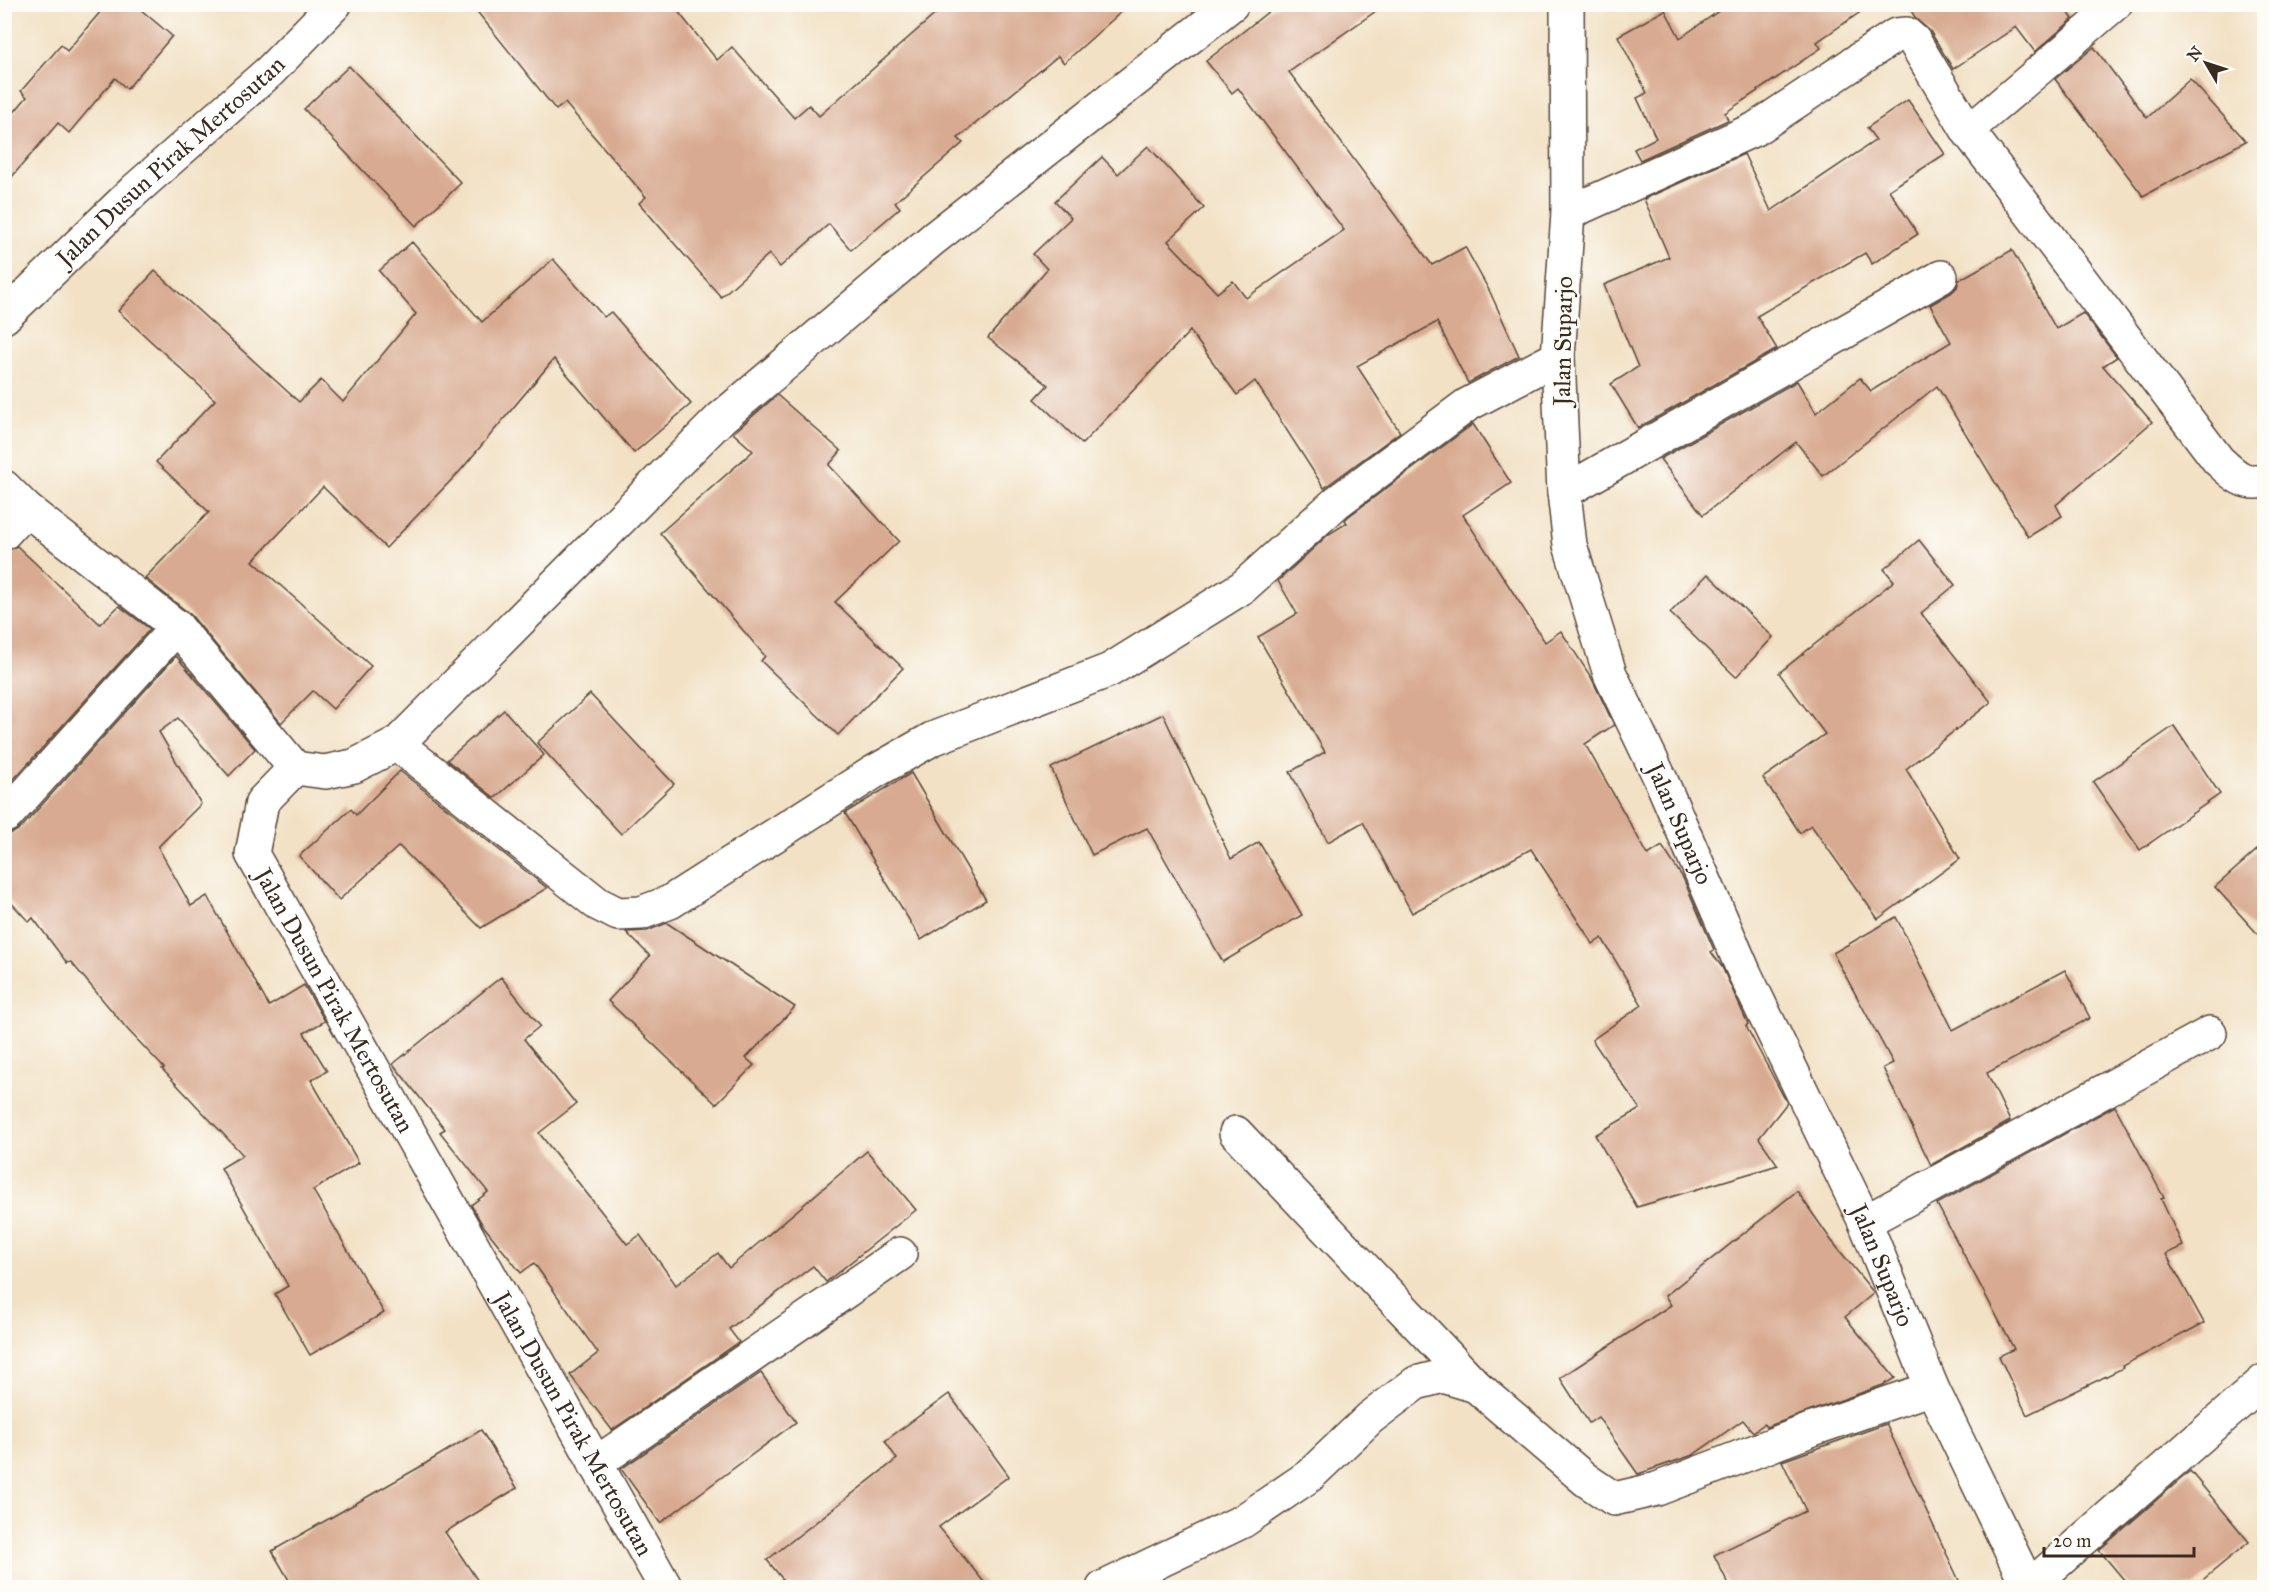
<svg xmlns="http://www.w3.org/2000/svg" width="2269" height="1592" viewBox="0 0 2269 1592" font-family="'IM FELL Great Primer',serif">
<style>
.building{fill:#d8aa91}
.lines{fill:none;stroke-linecap:round;stroke-linejoin:round}
.lane-casing{stroke:#564537;stroke-width:33}
.street-casing{stroke:#564537;stroke-width:36}
.secondary-casing{stroke:#564537;stroke-width:36}
.lane{stroke:#fff;stroke-width:30}
.street{stroke:#fff;stroke-width:33}
.secondary{stroke:#fff;stroke-width:33}
.labels{text-anchor:middle;dominant-baseline:central;stroke-width:5;stroke-linejoin:round;paint-order:stroke}
.street-label{font-size:24px;fill:#3b2a1e;stroke:#fdfcf7}
</style>
<rect width="100%" height="100%" fill="#fdfcf7"/>
<filter id="ink" filterUnits="userSpaceOnUse"><feTurbulence type="fractalNoise" baseFrequency=".0167" numOctaves="2"/><feDisplacementMap in="SourceGraphic" scale="12" xChannelSelector="R" yChannelSelector="G"/><feConvolveMatrix kernelMatrix="1 2 1 2 8 2 1 2 1" color-interpolation-filters="sRGB"/></filter>
<filter id="wash" filterUnits="userSpaceOnUse"><feTurbulence type="fractalNoise" baseFrequency=".008" numOctaves="4" result="noise"/><feDisplacementMap in="SourceGraphic" scale="24" xChannelSelector="R" yChannelSelector="G"/><feGaussianBlur stdDeviation="1.35" result="paint"/><feColorMatrix in="noise" values="0 0 0 0 0 0 0 0 0 0 0 0 0 0 0 0 0 1.4 0 .05"/><feComposite in="paint" operator="in"/></filter>
<g filter="url(#wash)">
<rect width="100%" height="100%" fill="#f2e1c5"/>
<g id="blocks">
<g class="building">
<path d="M107,4H134L172,36L127,89L115,78L69,133L58,123L4,186V124L27,97L21,91L61,45L67,51Z"/>
<path d="M471,4H672L717,60L732,47L794,118L809,105L819,116L947,4H1130L1064,63L1058,56L958,138L963,143L895,202L900,208L851,250L829,224L780,267L769,254L721,297L639,203L646,197L565,103L556,110Z"/>
<path d="M1278,4H1386L1289,72L1432,265L1465,247L1490,292L1519,356L1468,383L1437,322L1357,366L1400,432L1324,488L1255,381L1237,395L1190,331L1082,444L1035,399L1048,385L988,338L1047,269L1033,254L1071,218L1055,201L1102,157L1118,174L1148,146L1204,208L1168,241L1217,293L1233,281L1246,298L1344,230L1238,88L1232,93L1206,61Z"/>
<path d="M1729,4H1872L1817,42L1821,48L1725,113L1728,120L1640,160L1634,149L1656,138L1637,98L1647,93L1618,36L1665,10L1680,38Z"/>
<path d="M1907,4H2062L2073,19L2035,52L2016,27L1953,69L1930,31L1916,19Z"/>
<path d="M2094,47L2147,118L2190,79L2246,141L2143,196L2055,79Z"/>
<path d="M349,66L461,183L416,226L304,109Z"/>
<path d="M1908,100L1945,154L1889,190L1918,234L1872,264L1865,253L1757,316L1777,349L1638,428L1611,384L1638,367L1604,285L1669,257L1644,199L1744,154L1771,211L1876,140L1867,128Z"/>
<path d="M412,242L482,322L553,259L604,317L611,312L691,404L634,453L554,359L461,470L386,548L323,487L253,561L371,666L333,709L313,691L281,723L191,615L145,578L209,512L156,462L215,400L118,311L155,271L299,402L321,380L343,402L416,314L379,271Z"/>
<path d="M2012,250L2056,329L2083,313L2117,357L2103,366L2152,422L2056,505L2062,516L2028,537L1937,386L1823,476L1796,442L1703,515L1660,459L1797,381L1816,413L1860,378L1871,391L1951,342L1930,305L1951,293L1957,287L1959,280Z"/>
<path d="M777,395L841,451L829,465L899,541L835,602L903,668L838,735L761,661L765,656L660,533L753,451L733,433Z"/>
<path d="M1473,424L1511,483L1463,515L1545,642L1561,631L1591,677L1614,725L1585,744L1648,855L1662,846L1683,878L1714,950L1711,952L1722,967L1748,1024L1746,1026L1787,1103L1759,1138L1778,1165L1637,1207L1595,1135L1640,1109L1592,1040L1642,1005L1602,938L1593,944L1531,849L1412,913L1363,822L1328,842L1290,772L1325,752L1258,637L1297,614L1278,581L1329,534L1347,523L1345,520L1349,516Z"/>
<path d="M1919,540L1955,585L1921,613L1991,702L1906,769L1960,859L1878,919L1811,825L1800,833L1763,778L1825,734L1779,673L1894,581L1884,569Z"/>
<path d="M17,546L100,624L119,606L150,629L4,790V551Z"/>
<path d="M1708,574L1773,637L1736,677L1670,613Z"/>
<path d="M176,656L255,749L229,776L178,718L159,732L201,804L158,847L191,906L207,896L269,1006L304,985L325,1021L304,1033L327,1071L311,1080L359,1163L313,1190L384,1313L310,1355L275,1294L288,1286L221,1168L243,1155L162,1069L164,1068L128,1030L71,962L67,963L33,918L29,922L4,895V833H13L21,828Z"/>
<path d="M590,694L674,784L621,834L537,743Z"/>
<path d="M504,710L544,755L495,798L447,760Z"/>
<path d="M1163,714L1231,859L1259,842L1302,915L1223,962L1147,828L1092,855L1051,768Z"/>
<path d="M2174,726L2220,794L2140,850L2093,782Z"/>
<path d="M400,771L547,888L481,928L399,846L339,900L299,856L351,809L356,815Z"/>
<path d="M911,773L986,900L921,940L845,813Z"/>
<path d="M2265,843V942L2215,887Z"/>
<path d="M1896,917L1953,1030L2065,970L2090,1018L1987,1073L2010,1121L1931,1165L1883,1068L1893,1063L1833,953Z"/>
<path d="M667,923L795,1007L746,1058L754,1065L716,1104L608,1001L650,956L626,932L647,931Z"/>
<path d="M501,977L540,1026L524,1039L576,1104L539,1133L627,1244L640,1235L676,1285L718,1253L729,1268L867,1151L916,1210L826,1282L813,1266L729,1329L739,1342L612,1430L570,1375L598,1353L534,1263L521,1273L482,1224L471,1205L488,1192L440,1132L445,1129L393,1064Z"/>
<path d="M2115,1106L2164,1198L2161,1199L2183,1246L2166,1254L2204,1323L2122,1366L2123,1368L2027,1415L1999,1356L2014,1349L1937,1204Z"/>
<path d="M1797,1191L1831,1240L1874,1293L1845,1317L1895,1378L1883,1385L1766,1427L1764,1424L1753,1432L1743,1420L1693,1455L1638,1474L1598,1417L1589,1423L1560,1378L1671,1305L1665,1296Z"/>
<path d="M761,1373L796,1422L660,1523L621,1469Z"/>
<path d="M949,1394L1009,1476L939,1527L988,1587H789L767,1560L897,1459L885,1441Z"/>
<path d="M1886,1424L1962,1587H1730L1714,1555L1806,1511L1782,1461Z"/>
<path d="M481,1430L517,1488L445,1532L482,1587H293L272,1551L418,1468Z"/>
<path d="M2190,1471L2249,1542L2194,1587H2130L2099,1550Z"/>
</g>
</g>
</g>
<g filter="url(#ink)">
<use href="#blocks" fill-opacity="0" stroke="#564537" stroke-width="1.5"/>
<g class="lines">
<g class="lane-casing">
<path id="lane" d="M1968,131L2117,4"/>
</g>
<g class="street-casing">
<g id="street">
<path d="M1568,213L1755,129L1896,35L1906,34L1914,41L1968,131L2218,460C2232,473 2244,486 2264,481"/>
<path id="s1" d="M4,317L135,190L270,71L335,4"/>
<path id="s2" d="M4,487L26,509L177,627L295,768L262,802L252,854L666,1588"/>
<path d="M1564,492L1941,277"/>
<path d="M4,533L26,509"/>
<path d="M397,744L598,904L618,914L641,913L670,902L874,772L932,739L1110,670L1243,587L1337,502L1467,405L1558,357"/>
<path d="M295,768L325,772L354,766L397,744L721,418L933,239L1232,4"/>
<path d="M7,815L177,627"/>
<path d="M1236,1133L1475,1385"/>
<path d="M1865,1222L2210,1033"/>
<path d="M595,1464L900,1254"/>
<path d="M2029,1587L2264,1381"/>
<path d="M1103,1588L1243,1521L1309,1476L1370,1418L1416,1383L1443,1376L1476,1386L1586,1480L1614,1499L1657,1489L1813,1429L1932,1388"/>
</g>
</g>
<g class="secondary-casing">
<g id="secondary">
<path id="s3" d="M1567,4L1568,213L1558,357L1564,492L1570,545L1610,674L1661,780L1745,974L1865,1222L1932,1388L2029,1588"/>
</g>
</g>
<use href="#lane" class="lane"/>
<use href="#street" class="street"/>
<use href="#secondary" class="secondary"/>
</g>
</g>
<g class="labels">
<g class="street-label">
<text stroke="none"><textPath href="#s1" startOffset="228">Jalan Dusun Pirak Mertosutan</textPath></text>
<text transform="translate(1563 341) rotate(-89)">Jalan Suparjo</text>
<text stroke="none"><textPath href="#s3" startOffset="842">Jalan Suparjo</textPath></text>
<text stroke="none"><textPath href="#s2" startOffset="675">Jalan Dusun Pirak Mertosutan</textPath></text>
<text stroke="none"><textPath href="#s3" startOffset="1328">Jalan Suparjo</textPath></text>
<text stroke="none"><textPath href="#s2" startOffset="1161">Jalan Dusun Pirak Mertosutan</textPath></text>
</g>
</g>
<rect width="2269" height="1592" fill="none" stroke="#fdfcf7" stroke-width="24"/>
<g transform="translate(2206 63) rotate(309)" stroke="#fdfcf7" stroke-width="4.5" paint-order="stroke">
<path d="M0-4.5L10 22L0 15L-10 22Z" fill="#3b2a1e"/>
<text y="-9" font-size="16" font-weight="bold" text-anchor="middle" fill="#3b2a1e">N</text>
</g>
<path d="M2044 1547v9h150v-9" fill="none" stroke="#3b2a1e" stroke-width="3"/>
<text x="2053" y="1547" font-size="18" fill="#3b2a1e" stroke="#fdfcf7" stroke-width="4.5" paint-order="stroke">20 m</text>
</svg>
